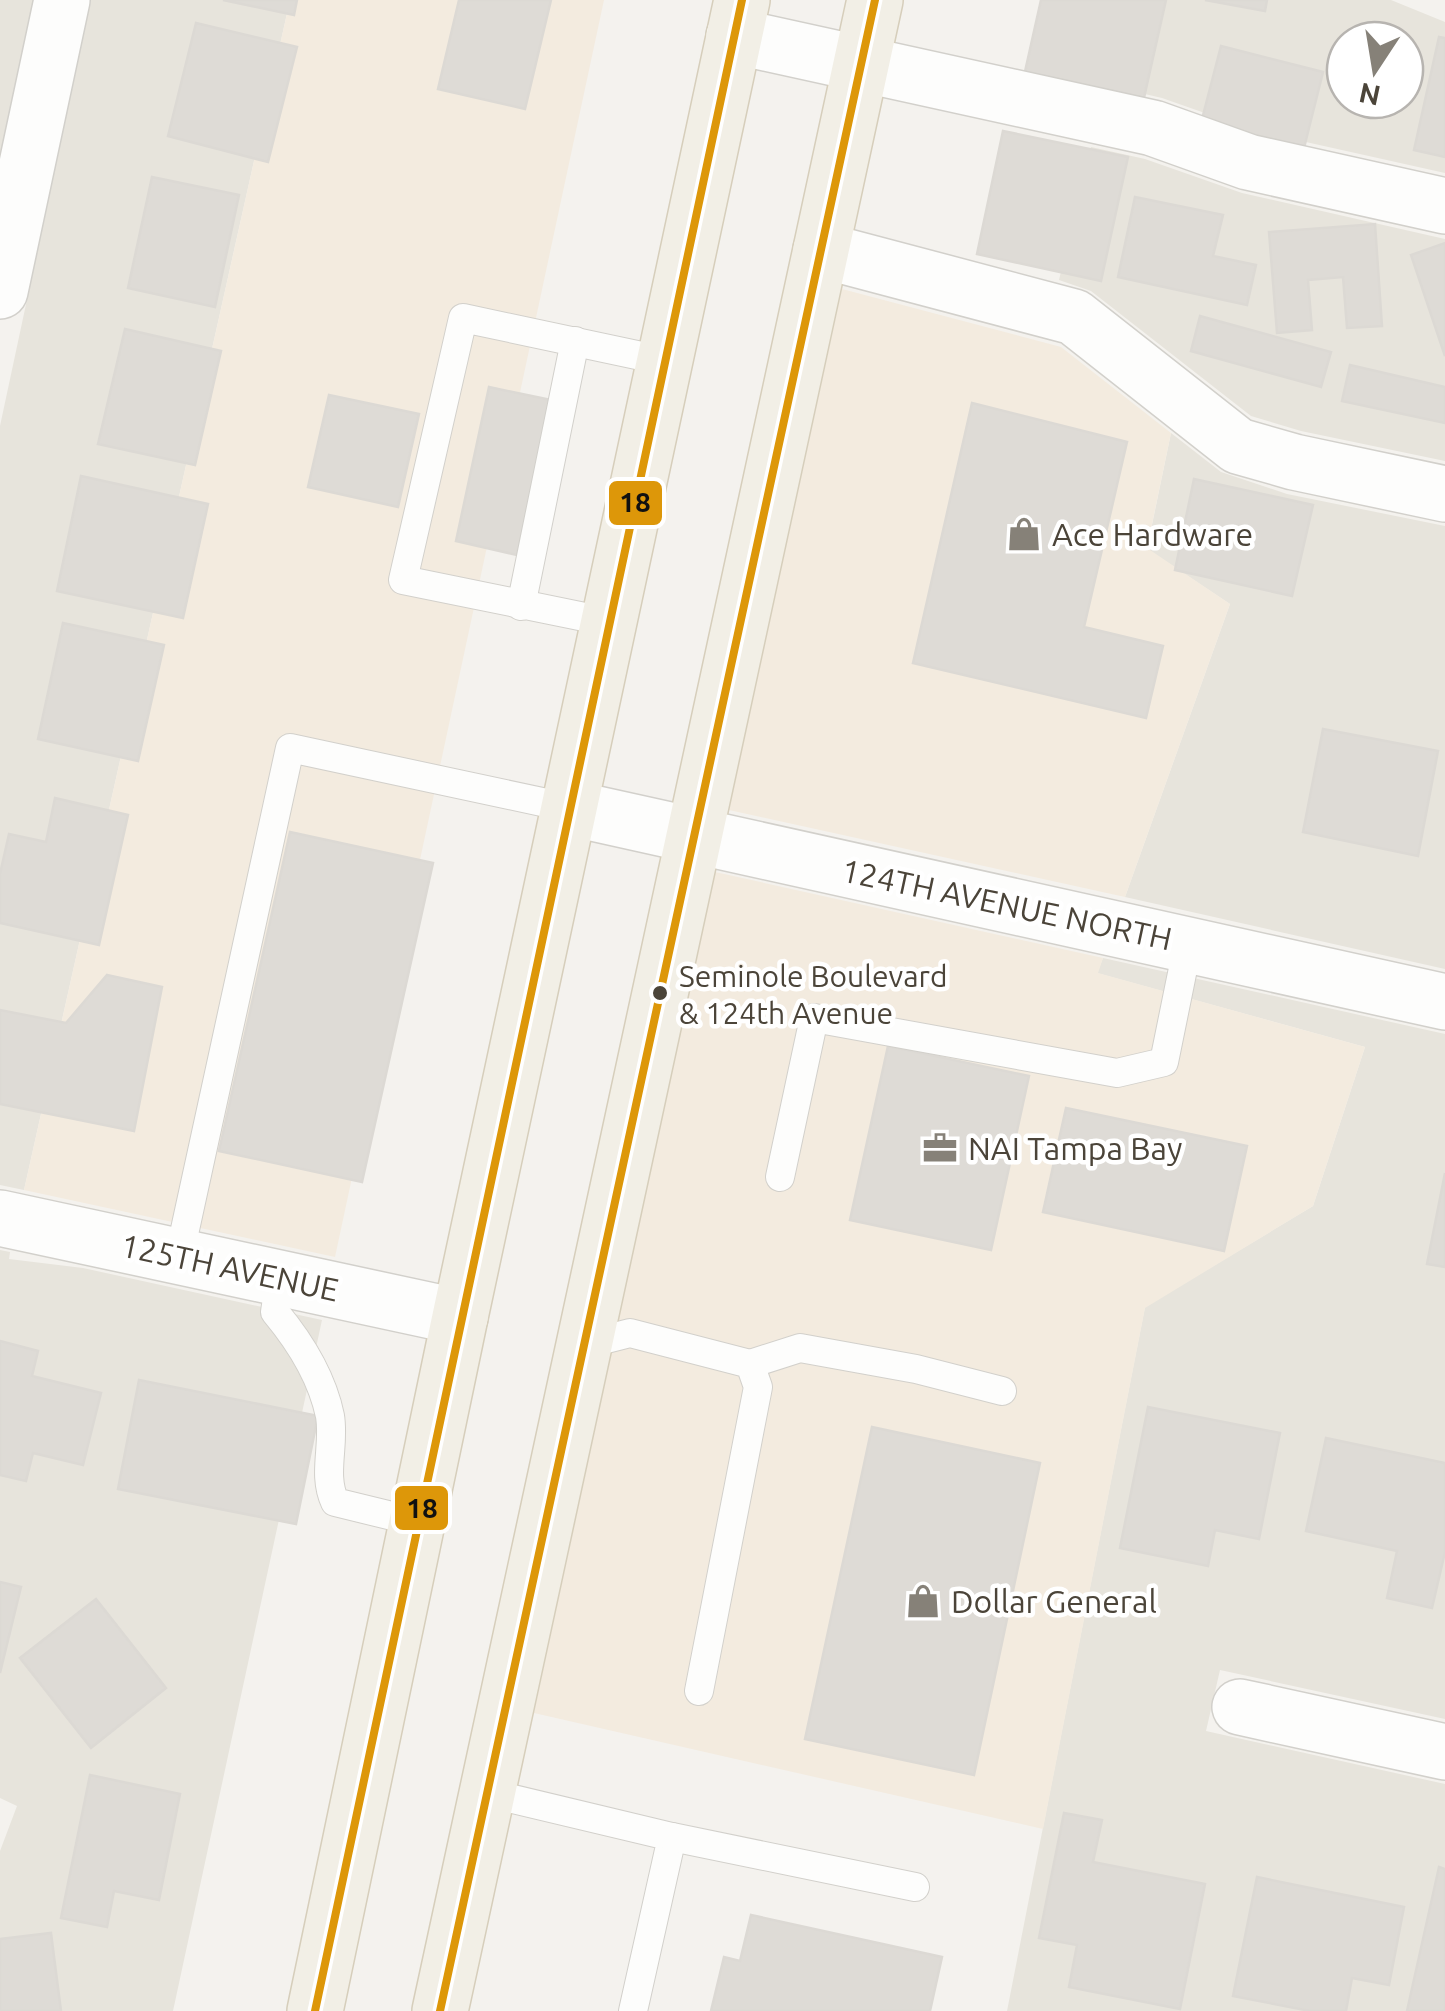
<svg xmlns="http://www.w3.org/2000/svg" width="1445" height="2011" viewBox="0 0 1445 2011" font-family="Ubuntu,sans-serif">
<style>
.residential{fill:#e7e4dc;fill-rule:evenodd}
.commercial{fill:#f3ebdf}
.building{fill:#dedbd6;stroke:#dcd9d4;stroke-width:2.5}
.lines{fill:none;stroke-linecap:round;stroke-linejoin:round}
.lane-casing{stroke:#d2d0cb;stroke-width:30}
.street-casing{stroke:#d2d0cb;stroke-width:58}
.primary-casing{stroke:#d6cebb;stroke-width:58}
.lane{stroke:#fdfdfc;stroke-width:28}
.street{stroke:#fdfdfc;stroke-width:55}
.primary{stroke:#f2efe6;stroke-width:55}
.bus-1-casing{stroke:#fff;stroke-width:15}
.bus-1{stroke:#dd9709;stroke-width:8}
.bus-dot{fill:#4b4439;stroke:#fff;stroke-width:4}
.labels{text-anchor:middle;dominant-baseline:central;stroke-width:9;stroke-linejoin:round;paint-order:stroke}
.bus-label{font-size:30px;fill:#4b4439;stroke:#fff;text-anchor:start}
.poi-label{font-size:32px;fill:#4b4439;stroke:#fff;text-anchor:start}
.street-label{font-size:32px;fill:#4b4439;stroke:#fff}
.line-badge{stroke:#fff;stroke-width:4}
.pale-badge-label{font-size:28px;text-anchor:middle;font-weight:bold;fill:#111}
</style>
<rect width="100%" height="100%" fill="#f4f2ee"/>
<g class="residential">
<path d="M0,0H33L0,155Z"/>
<path d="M91,0H290L24,1190L0,1185V426Z"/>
<path d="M1125,0H1391L1445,22V173L1256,131L1162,98L1106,85ZM1345,40H1405V100H1345Z"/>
<path d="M1091,147L1145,159L1242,193L1445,239V461L1301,431L1251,416L1091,291L1059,280Z"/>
<path d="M1171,433L1221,472L1287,494L1445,526V969L1125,897L1230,604L1147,549Z"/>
<path d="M1103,958L1445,1034V1719L1220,1670L1206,1731L1445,1784V2011H1007L1145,1307L1313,1206L1365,1047L1097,973Z"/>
<path d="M0,1250L10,1252L9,1259L83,1268L322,1320L173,2011H0V1851L17,1806L0,1798Z"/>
</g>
<g class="commercial">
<path d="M290,0H604L335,1257L24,1190Z"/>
<path d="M842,289L1061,347L1171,433L1147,548L1230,604L1125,897L729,810Z"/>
<path d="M715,872L1103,958L1098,973L1365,1047L1313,1206L1145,1308L1043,1829L534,1713Z"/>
</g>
<g class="building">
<path d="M223,0H297L294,15Z"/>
<path d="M459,0H551L525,109L438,89Z"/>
<path d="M1041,0H1166L1141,111L1022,85Z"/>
<path d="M1205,0H1267L1265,11Z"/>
<path d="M196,23L297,47L268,162L168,136Z"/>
<path d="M1439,37L1445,38V157L1414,150Z"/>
<path d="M1221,46L1323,72L1304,148L1201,123Z"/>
<path d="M1003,131L1128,157L1101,281L977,254Z"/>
<path d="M152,177L239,195L215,307L128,288Z"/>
<path d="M1135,197L1223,215L1213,256L1256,265L1247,305L1118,277Z"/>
<path d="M1375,224L1382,326L1347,328L1343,277L1308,280L1312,330L1277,333L1269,232Z"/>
<path d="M1445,243V356L1411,255Z"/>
<path d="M1200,316L1331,352L1321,387L1191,351Z"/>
<path d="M125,329L221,351L195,465L98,444Z"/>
<path d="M1350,365L1445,387V423L1342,401Z"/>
<path d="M489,387L551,400L517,555L456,541Z"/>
<path d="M329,395L419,414L398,507L308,487Z"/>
<path d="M972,403L1127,442L1084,627L1163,646L1146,718L913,663Z"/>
<path d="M81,476L208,504L183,618L57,591Z"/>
<path d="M1194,479L1313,505L1292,596L1175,570Z"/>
<path d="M63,623L164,645L138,761L38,739Z"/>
<path d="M1323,729L1438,751L1418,856L1303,832Z"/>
<path d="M55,798L128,815L99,945L0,923V874L9,834L46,842Z"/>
<path d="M290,832L433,863L362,1182L219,1151Z"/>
<path d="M107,975L162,987L134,1131L0,1104V1010L66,1023Z"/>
<path d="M888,1046L1029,1076L991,1250L850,1220Z"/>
<path d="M1066,1108L1247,1146L1224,1251L1043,1212Z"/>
<path d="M1445,1173V1267L1427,1264Z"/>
<path d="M0,1341L38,1351L32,1376L101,1393L83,1465L33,1453L26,1481L0,1475Z"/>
<path d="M139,1380L318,1416L296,1524L118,1489Z"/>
<path d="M1148,1407L1280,1433L1259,1539L1215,1530L1208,1566L1120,1548Z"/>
<path d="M872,1427L1040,1463L974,1775L805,1739Z"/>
<path d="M1326,1438L1445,1463V1552L1432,1608L1387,1598L1397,1551L1306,1531Z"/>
<path d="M0,1582L21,1587L0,1673Z"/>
<path d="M96,1599L166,1688L91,1748L20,1658Z"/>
<path d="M90,1775L180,1794L159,1900L114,1891L107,1927L61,1918Z"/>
<path d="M1064,1813L1102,1820L1093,1862L1205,1884L1180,2009L1069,1987L1077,1945L1039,1938Z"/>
<path d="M1439,1867L1445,1869V2011H1407Z"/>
<path d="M1257,1877L1404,1907L1389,1985L1352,1978L1346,2011H1310L1233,1996Z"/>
<path d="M751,1915L942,1957L930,2011H711L724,1957L740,1961Z"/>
<path d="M51,1933L61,2011H0V1939Z"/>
</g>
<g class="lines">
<g class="lane-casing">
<g id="lane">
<path d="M521,606L575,341"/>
<path d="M609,622L403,580L463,318L665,361"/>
<path d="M780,1177L814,1018L1117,1073L1164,1062L1188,944"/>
<path d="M179,1257L290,748L570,808"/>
<path d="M280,1278L275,1312C300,1342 322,1377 330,1416C335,1446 322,1474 335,1502L417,1522"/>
<path d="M583,1345L630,1333L750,1364L758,1387L699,1691"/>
<path d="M750,1364L800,1348L916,1369L1002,1391"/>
<path d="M488,1793L672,1837L633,2011"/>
<path d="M672,1837L915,1887"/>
</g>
</g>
<g class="street-casing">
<g id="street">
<path d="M734,36L1153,128L1248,162L1445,206"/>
<path d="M821,250L1074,317L1238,446L1294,462L1445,494"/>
<path d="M0,291L62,0"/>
<path d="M570,808L1445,1002"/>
<path d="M0,1218L460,1317"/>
<path d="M1240,1707L1445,1752"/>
</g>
</g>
<g class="primary-casing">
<g id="primary">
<path d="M315,2011L460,1317L742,0"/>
<path d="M440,2011L875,0"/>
</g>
</g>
<use href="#lane" class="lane"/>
<use href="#street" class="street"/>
<use href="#primary" class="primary"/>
<g class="bus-1-casing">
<g id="bus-1">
<path d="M315,2011L742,0"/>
<path d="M440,2011L875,0"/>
</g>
</g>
<use href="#bus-1" class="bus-1"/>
</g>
<defs>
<g id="shop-bare" transform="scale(2.7)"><path d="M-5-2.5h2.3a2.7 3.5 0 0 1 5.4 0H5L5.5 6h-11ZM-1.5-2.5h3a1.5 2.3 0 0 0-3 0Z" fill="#868178" stroke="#fff" stroke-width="2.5" paint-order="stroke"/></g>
<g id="office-bare" transform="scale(2.7)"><path d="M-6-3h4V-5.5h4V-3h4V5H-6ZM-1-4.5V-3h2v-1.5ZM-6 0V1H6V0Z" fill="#868178" stroke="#fff" stroke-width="2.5" paint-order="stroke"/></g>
</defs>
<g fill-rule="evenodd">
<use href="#shop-bare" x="1024" y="534"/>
<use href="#office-bare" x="940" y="1148"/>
<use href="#shop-bare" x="923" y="1601"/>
</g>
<circle class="bus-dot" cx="660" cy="993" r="9"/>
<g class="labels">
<g class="bus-label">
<text x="679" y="976">Seminole Boulevard<tspan x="679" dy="37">&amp; 124th Avenue</tspan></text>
</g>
<g class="poi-label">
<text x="1052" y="534">Ace Hardware</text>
<text x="968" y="1148">NAI Tampa Bay</text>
<text x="951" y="1601">Dollar General</text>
</g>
<g class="street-label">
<text transform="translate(1007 904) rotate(12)">124TH AVENUE NORTH</text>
<text transform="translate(230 1267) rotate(12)">125TH AVENUE</text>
</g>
</g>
<g class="line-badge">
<rect x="607" y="479" width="57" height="48" rx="10" fill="#dd9709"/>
<rect x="393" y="1484" width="57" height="48" rx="10" fill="#dd9709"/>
</g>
<g class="pale-badge-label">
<text x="635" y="512">18</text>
<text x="422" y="1518">18</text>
</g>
<g transform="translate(1375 70) rotate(192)"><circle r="48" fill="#ffffff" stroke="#b7b4b0" stroke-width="2.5"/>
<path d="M0-8L18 38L0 25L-18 38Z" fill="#868178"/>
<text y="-15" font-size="28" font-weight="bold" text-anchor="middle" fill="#4b4439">N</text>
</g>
</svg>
